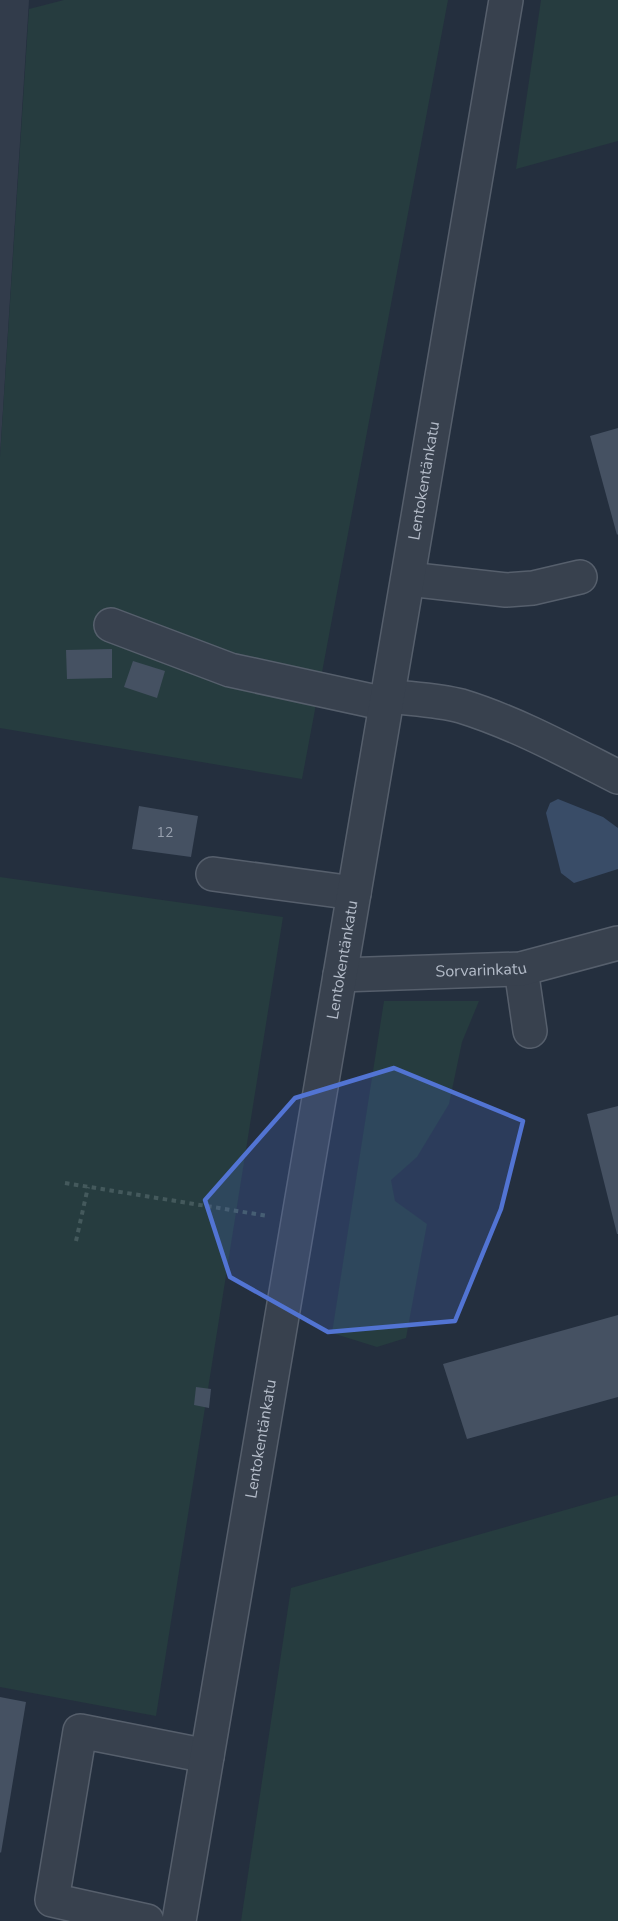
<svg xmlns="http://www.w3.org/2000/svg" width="618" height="1921" viewBox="0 0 618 1921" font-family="'Nunito Sans',sans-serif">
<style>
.airport{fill:#323c4b}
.green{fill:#263c3f}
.water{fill:#394c67}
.building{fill:#455162}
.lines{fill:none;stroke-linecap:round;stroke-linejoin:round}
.minor-casing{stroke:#565f6c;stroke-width:36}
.path{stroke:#44595c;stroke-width:4;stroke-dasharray:4.5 4.5;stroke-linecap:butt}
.minor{stroke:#38414e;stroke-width:33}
.marked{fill:#5274d3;fill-opacity:0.2;stroke:#5274d3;stroke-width:4.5;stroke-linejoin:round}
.labels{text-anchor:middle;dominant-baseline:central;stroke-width:6;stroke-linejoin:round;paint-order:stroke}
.number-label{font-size:14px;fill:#98a1af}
.street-label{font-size:16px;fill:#b4bcc9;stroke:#1d2633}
</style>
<rect width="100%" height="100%" fill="#242f3e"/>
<path class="airport" d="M0,0H29L0,457Z"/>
<g class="green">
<path d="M64,0H448L302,779L0,728V457L29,9Z"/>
<path d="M541,0H618V141L516,169Z"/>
<path d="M0,877L283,917L156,1716L0,1687Z"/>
<path d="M384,1001H479L462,1042L449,1104L417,1157L391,1180L395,1201L427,1224L406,1338L377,1347L332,1333Z"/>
<path d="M618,1495V1921H241L291,1588Z"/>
</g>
<path class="water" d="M558,799L603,817L618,828V869L574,883L561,873L546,813L550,803Z"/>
<g class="building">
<path d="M618,428V534L617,535L590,436Z"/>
<path d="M112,649V678L67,679L66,650Z"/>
<path d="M133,661L165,671L157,698L124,687Z"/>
<path d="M139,806L198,816L191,857L132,849Z"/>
<path d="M618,1106V1234H617L587,1114Z"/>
<path d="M618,1315V1397L467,1439L443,1364Z"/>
<path d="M196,1387L211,1389L209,1408L194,1405Z"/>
<path d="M0,1697L26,1702L1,1853L0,1852Z"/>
</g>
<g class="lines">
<g class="minor-casing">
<g id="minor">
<path d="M408,579L506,590L533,588L580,577"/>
<path d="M111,625L230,670L386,704"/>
<path d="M388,696C411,699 438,700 461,706C516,723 567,751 618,777"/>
<path d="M213,874L354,893"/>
<path d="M521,969L530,1031"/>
<path id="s1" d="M340,975L521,969L618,943"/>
<path d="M147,1921L52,1900L80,1731L207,1756"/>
<path id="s2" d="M179,1921L506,0"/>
</g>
</g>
<g class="path">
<path d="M65,1183L268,1216"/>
<path d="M76,1241L88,1187"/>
</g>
<use href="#minor" class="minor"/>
</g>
<path class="marked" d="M394,1068L523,1121L501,1209L455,1321L328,1332L230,1277L205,1200L295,1098Z"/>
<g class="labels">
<g class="number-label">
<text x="165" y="832">12</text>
</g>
<g class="street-label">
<text stroke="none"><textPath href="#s2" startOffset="1461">Lentokentänkatu</textPath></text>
<text stroke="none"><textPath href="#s2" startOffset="975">Lentokentänkatu</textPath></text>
<text stroke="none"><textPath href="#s1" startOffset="141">Sorvarinkatu</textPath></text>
<text stroke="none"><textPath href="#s2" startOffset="489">Lentokentänkatu</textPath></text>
</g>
</g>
</svg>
